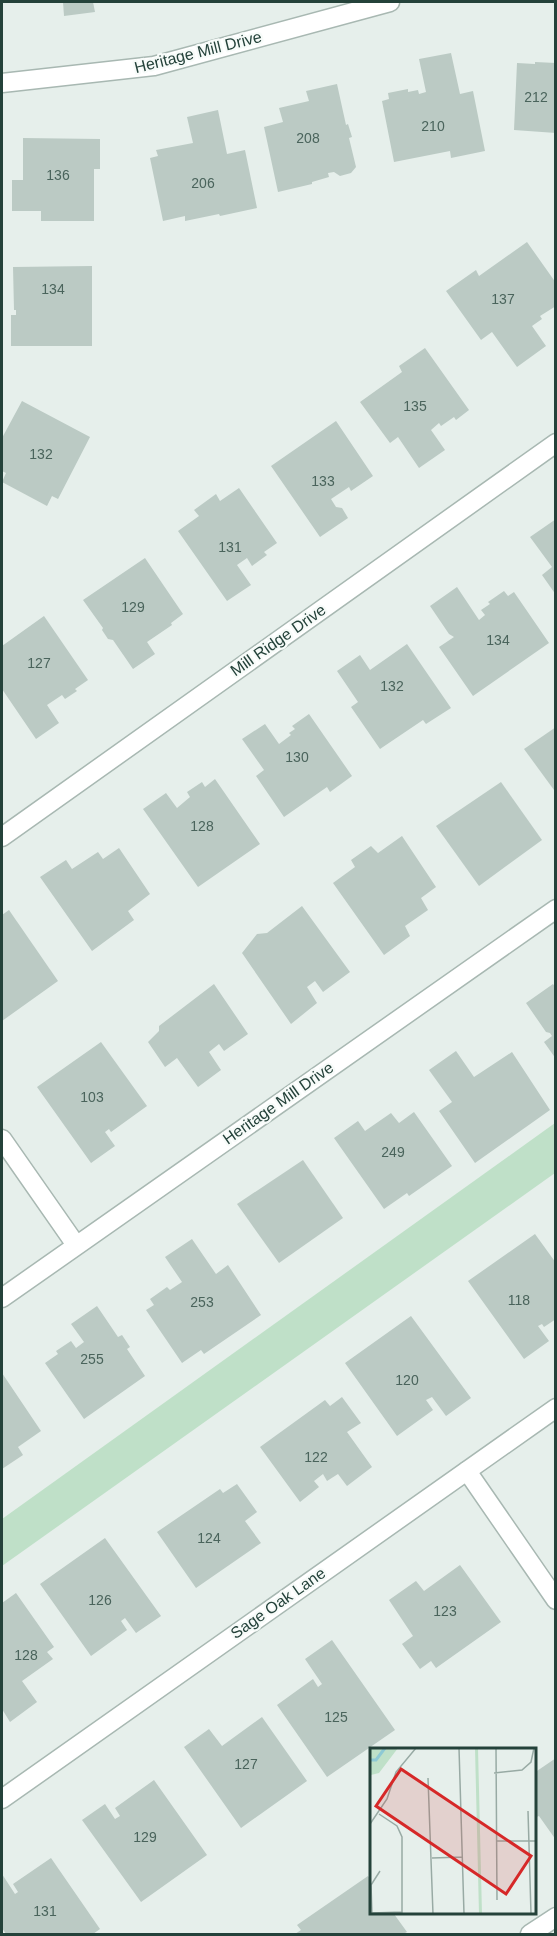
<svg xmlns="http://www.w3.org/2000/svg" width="557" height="1936" viewBox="0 0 557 1936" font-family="Arial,sans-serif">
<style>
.green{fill:#bfe0c8}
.building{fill:#bbcac4}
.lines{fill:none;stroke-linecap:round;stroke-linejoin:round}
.street-casing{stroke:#a8b8b2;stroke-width:21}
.street{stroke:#fff;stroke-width:18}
.labels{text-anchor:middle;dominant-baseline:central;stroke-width:4.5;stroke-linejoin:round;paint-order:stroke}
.number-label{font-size:14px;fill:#4a645c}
.street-label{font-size:16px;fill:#24423a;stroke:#f7fbf9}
.inset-river{fill:none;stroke:#8ec9d4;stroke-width:3}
.inset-road{fill:none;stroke:#98aaa4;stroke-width:1.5}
.view{fill:#d62828;fill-opacity:0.15;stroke:#d62828;stroke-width:3}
.inset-edge{fill:none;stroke:#24423a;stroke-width:3}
</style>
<rect width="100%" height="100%" fill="#e6efeb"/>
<path class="green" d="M555,1123V1173L2,1566V1519Z"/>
<g class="building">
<path d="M63,2H93L95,12L64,16Z"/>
<path d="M451,53L460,94L473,91L485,151L451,158L450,151L394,162L382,101L389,99L388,93L408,89V92L418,90L419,94L426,92L419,59Z"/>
<path d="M535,62L556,63V133L514,130L517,63L535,64Z"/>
<path d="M337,84L346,125L348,124L352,137L349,138L356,167L351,173L340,176L334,172L328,173L329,177L312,182V184L278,192L264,127L283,122L279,108L309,101L306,91Z"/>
<path d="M218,110L227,154L245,150L257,208L220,216L219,214L185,221V216L163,221L150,158L158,156L156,150L193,143L187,117Z"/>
<path d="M23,138L100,139V169H94V221H41V211H12V180H23Z"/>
<path d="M527,242L556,283V306L540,316L542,319L532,326L546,346L517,367L492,332L481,340L446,291L476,270L479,276Z"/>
<path d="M92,266V346H11V315H16V310H14L13,267Z"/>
<path d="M425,348L469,410L456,420L454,417L441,426L439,423L431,430L445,450L419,468L398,437L390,443L360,402L402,372L399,366Z"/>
<path d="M22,401L90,437L58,499L52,496L47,506L2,482L6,473L2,471V438Z"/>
<path d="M336,421L373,476L351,491L349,487L331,499L336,507L342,508L348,518L320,537L271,466Z"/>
<path d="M239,488L277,543L264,552L267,555L252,566L247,558L237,565L251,585L227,601L178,531L199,516L194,510L216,494L220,501Z"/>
<path d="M556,519V595L542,575L552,567L530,537Z"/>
<path d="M145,558L183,614L171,623L172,625L147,642L155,654L133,669L113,640L108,639L102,630L103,628L83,600Z"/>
<path d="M457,587L479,620L485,615L481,610L490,604L488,602L504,591L508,596L514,592L549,643L473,696L439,647L454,637L449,634L430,606Z"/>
<path d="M44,616L88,680L75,689L77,691L65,699L62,695L47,705L59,723L36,739L2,689V646Z"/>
<path d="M407,644L451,708L426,724L423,720L380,749L351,707L358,702L337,671L360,655L370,670Z"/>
<path d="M309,714L352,776L330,792L327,787L284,817L256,776L264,770L242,739L265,724L279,744L291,735L289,733L295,729L292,726Z"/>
<path d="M556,727V789L554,790L524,749Z"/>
<path d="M215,779L260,844L198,887L143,809L166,793L177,808L190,797L187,792L202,782L205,787Z"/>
<path d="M501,782L542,840L479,886L436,826Z"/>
<path d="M402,836L436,887L421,898L428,910L405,926L410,936L384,955L333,883L355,867L351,860L371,846L378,853Z"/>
<path d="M119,848L150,894L128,911L134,920L92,951L40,877L66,860L72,869L98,852L103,859Z"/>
<path d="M302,906L350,972L323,992L315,981L307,987L317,1003L291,1024L242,953L257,934L267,933Z"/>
<path d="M9,910L58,981L2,1021V915Z"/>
<path d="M214,984L248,1034L224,1051L219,1044L209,1052L221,1070L198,1087L177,1058L165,1067L148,1042L159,1031V1026Z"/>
<path d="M553,984L556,988V1059L544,1042L552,1036L550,1033L546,1032L526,1003Z"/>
<path d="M101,1042L147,1106L111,1132L109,1129L105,1132L115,1146L91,1163L37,1087Z"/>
<path d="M456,1051L474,1077L512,1052L550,1110L475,1163L439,1111L452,1102L429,1070Z"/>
<path d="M414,1112L452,1166L409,1196L407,1193L384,1209L334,1138L358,1121L365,1131L391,1113L399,1123Z"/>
<path d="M303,1160L343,1218L279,1263L237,1204Z"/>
<path d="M535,1234L556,1263V1319L544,1327L542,1324L538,1326L549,1341L524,1359L468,1281Z"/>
<path d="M192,1239L216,1274L228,1265L261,1315L204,1354L201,1350L182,1363L146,1310L154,1305L150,1299L167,1287L170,1290L182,1282L165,1257Z"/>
<path d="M97,1306L118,1337L122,1335L130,1347L127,1349L145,1376L84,1419L45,1363L58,1354L56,1351L71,1341L76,1348L84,1342L71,1324Z"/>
<path d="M411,1316L471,1398L446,1416L432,1397L426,1400L433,1410L397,1436L345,1363Z"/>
<path d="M2,1373L41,1431L18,1447L23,1455L2,1469Z"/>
<path d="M342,1397L361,1423L347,1432L372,1467L347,1486L338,1474L327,1481L323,1474L314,1481L319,1487L300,1502L260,1447L325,1400L330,1406Z"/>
<path d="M237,1484L257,1512L245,1521L261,1543L196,1588L157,1532L220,1489L223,1493Z"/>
<path d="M105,1538L161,1616L136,1633L125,1618L121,1621L127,1630L91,1656L40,1584Z"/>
<path d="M460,1565L501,1622L436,1668L431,1661L420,1669L402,1644L413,1636L389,1600L416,1581L424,1591Z"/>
<path d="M16,1593L54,1647L47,1652L53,1659L22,1681L37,1702L10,1722L2,1709V1603Z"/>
<path d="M332,1640L395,1730L327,1777L277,1705L313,1679L318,1687L322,1684L305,1659Z"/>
<path d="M262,1717L307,1781L241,1828L184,1747L209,1729L222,1746Z"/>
<path d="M556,1758V1840L539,1816L534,1818V1773Z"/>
<path d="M154,1780L207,1855L141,1902L82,1820L105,1804L115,1819L120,1816L115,1808Z"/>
<path d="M51,1858L100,1929L93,1934H6L2,1928V1874L15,1894L18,1892L13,1884Z"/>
<path d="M368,1876L371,1880V1914H394L407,1932L403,1934H295L301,1930L297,1925Z"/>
</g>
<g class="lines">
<g class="street-casing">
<g id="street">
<path d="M2,83L154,66L390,2"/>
<path d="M2,837L556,443"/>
<path d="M2,1139L76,1245"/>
<path d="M2,1298L556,909"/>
<path d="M467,1471L556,1600"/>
<path d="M2,1799L556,1408"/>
<path d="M530,1934L556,1917"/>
</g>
</g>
<use href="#street" class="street"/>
</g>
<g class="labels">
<g class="number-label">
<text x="536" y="97">212</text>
<text x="433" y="126">210</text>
<text x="308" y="138">208</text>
<text x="58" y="175">136</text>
<text x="203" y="183">206</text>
<text x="53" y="289">134</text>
<text x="503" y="299">137</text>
<text x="415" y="406">135</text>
<text x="41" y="454">132</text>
<text x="323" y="481">133</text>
<text x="230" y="547">131</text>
<text x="133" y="607">129</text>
<text x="498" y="640">134</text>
<text x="39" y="663">127</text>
<text x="392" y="686">132</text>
<text x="297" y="757">130</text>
<text x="202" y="826">128</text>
<text x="92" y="1097">103</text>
<text x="393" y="1152">249</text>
<text x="519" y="1300">118</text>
<text x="202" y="1302">253</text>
<text x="92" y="1359">255</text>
<text x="407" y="1380">120</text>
<text x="316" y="1457">122</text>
<text x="209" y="1538">124</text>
<text x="100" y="1600">126</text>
<text x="445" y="1611">123</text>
<text x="26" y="1655">128</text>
<text x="336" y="1717">125</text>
<text x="246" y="1764">127</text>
<text x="145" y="1837">129</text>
<text x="45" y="1911">131</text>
</g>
<g class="street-label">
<text transform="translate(198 52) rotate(-14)">Heritage Mill Drive</text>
<text transform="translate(278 640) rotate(-35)">Mill Ridge Drive</text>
<text transform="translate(278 1103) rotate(-35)">Heritage Mill Drive</text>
<text transform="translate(278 1603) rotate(-35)">Sage Oak Lane</text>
</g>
</g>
<g transform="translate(370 1748)">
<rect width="166" height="166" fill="#e6efeb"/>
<path d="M0,0H28L9,25L1,27ZM105,0H108L112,166H109Z" fill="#bfe0c8"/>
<path class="inset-river" d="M1,12H6L15,0"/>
<path class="inset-road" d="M89,0L94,166M126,0L127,152M124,25L152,22L161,14L164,0M58,30L63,166M0,33V0M158,63L161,166M9,66L27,78L32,89V166M0,76L17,51L26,24L46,0M126,93H167M62,110L93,109M2,165L32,164M2,166L1,137L10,123"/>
<path class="view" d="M31,21L161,108L136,146L6,58Z"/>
<rect width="166" height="166" class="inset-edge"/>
</g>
<rect width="557" height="1936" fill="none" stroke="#24423a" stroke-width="6"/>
</svg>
